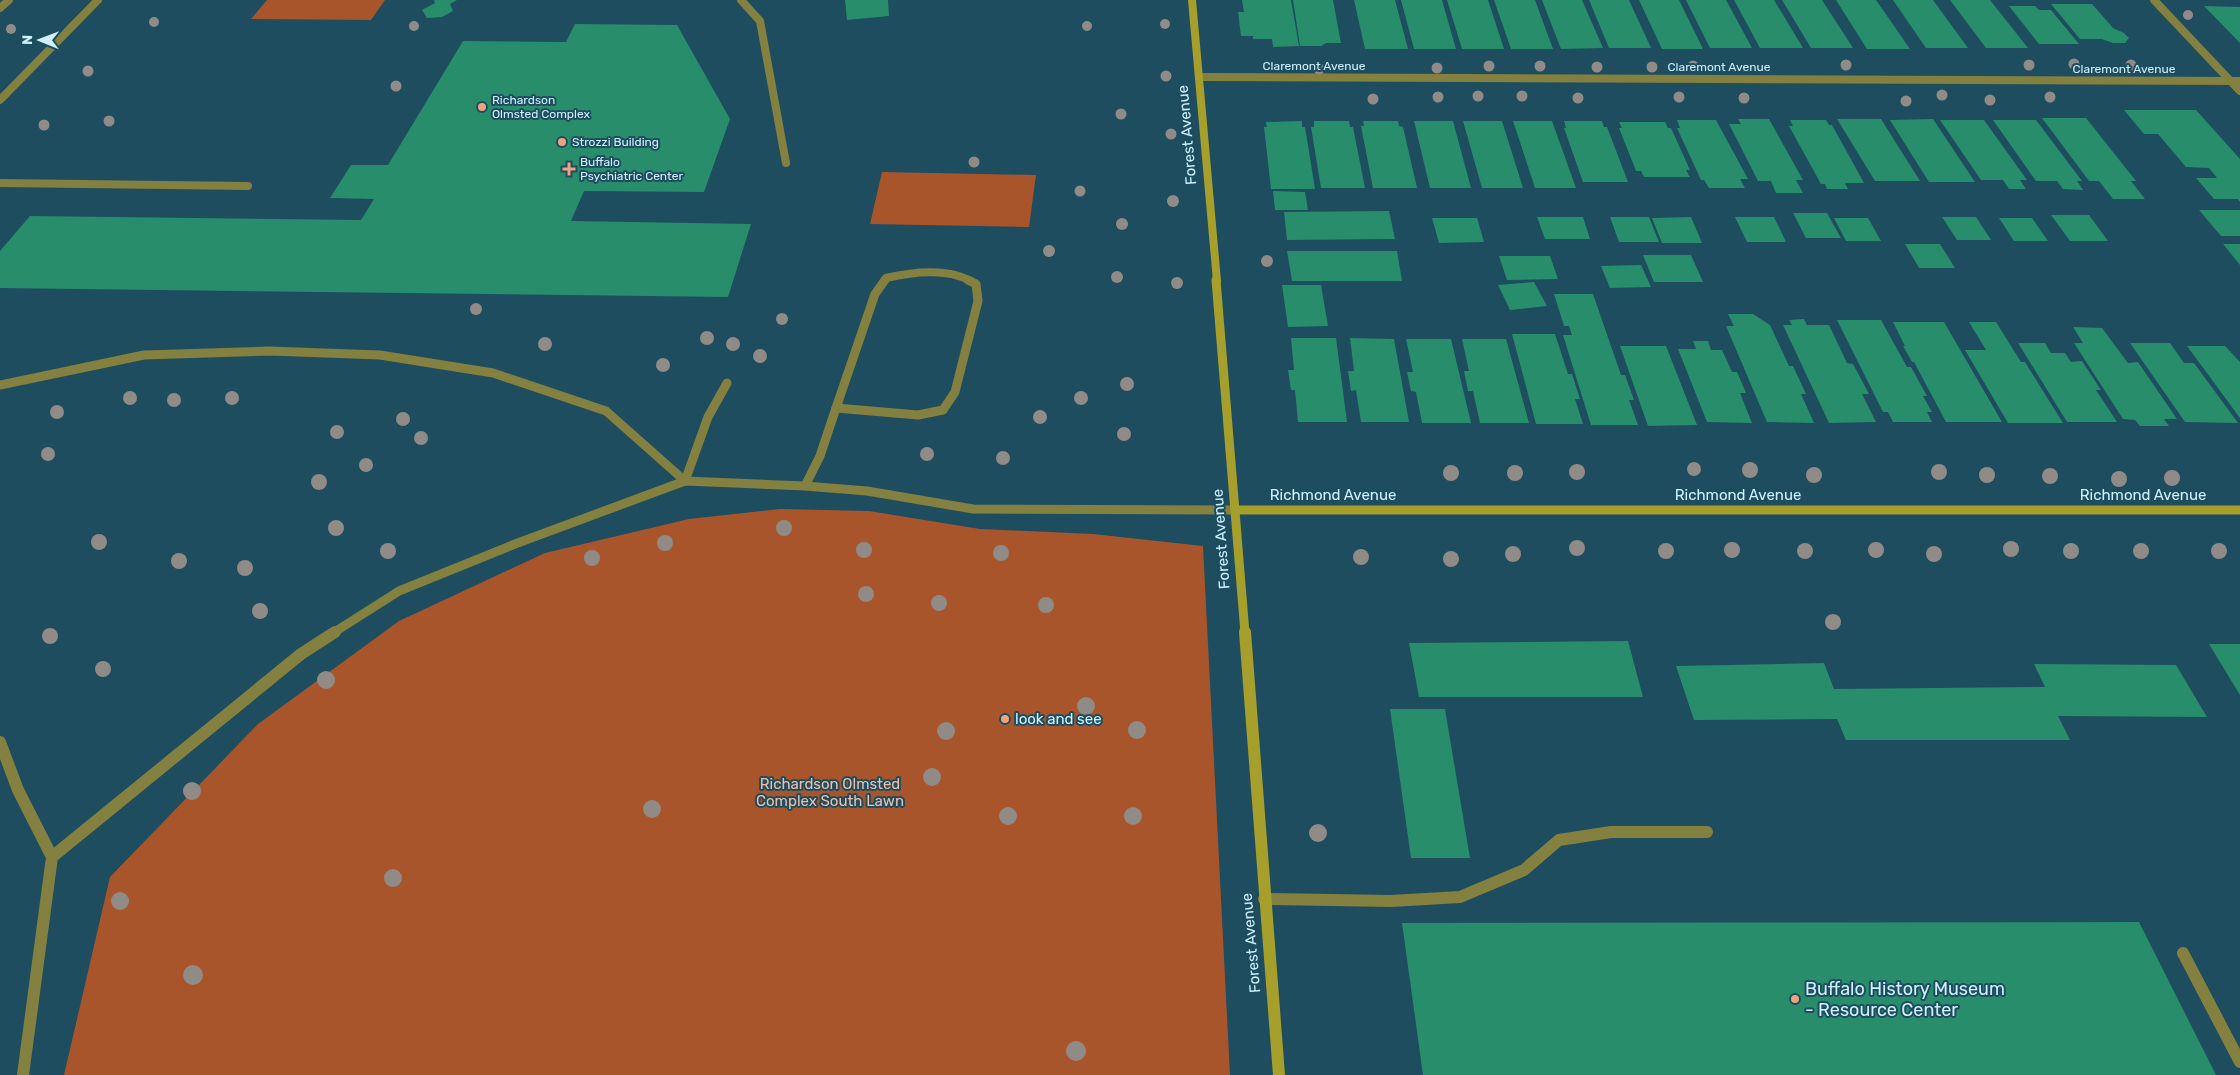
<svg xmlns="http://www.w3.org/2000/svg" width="2240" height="1075" viewBox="0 0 2240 1075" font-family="Rubik,sans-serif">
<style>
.green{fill:#a8552b}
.building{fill:#288d6b}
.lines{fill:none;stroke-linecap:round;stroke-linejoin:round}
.lane-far2{stroke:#84803f;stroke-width:8}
.lane-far1{stroke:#84803f;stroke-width:9}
.lane{stroke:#84803f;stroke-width:12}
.street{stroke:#84803f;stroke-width:8}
.secondary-far2{stroke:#a69f2c;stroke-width:8}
.secondary-far1{stroke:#a69f2c;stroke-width:9}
.secondary{stroke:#a69f2c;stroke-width:12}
.tree{fill:#918b87}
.poi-dot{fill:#f1a17c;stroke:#1d4d5f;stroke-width:2}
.labels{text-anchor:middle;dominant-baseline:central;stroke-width:4;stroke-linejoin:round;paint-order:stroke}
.far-street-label{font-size:12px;fill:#cff0fe;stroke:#1d4d5f}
.far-poi-label{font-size:12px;fill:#cff0fe;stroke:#1d4d5f;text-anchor:start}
.street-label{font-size:15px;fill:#cff0fe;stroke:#1d4d5f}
.poi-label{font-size:15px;fill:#cff0fe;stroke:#1d4d5f;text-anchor:start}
.park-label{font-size:15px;fill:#f0bea7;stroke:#1d4d5f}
.near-poi-label{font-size:18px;fill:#cff0fe;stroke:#1d4d5f;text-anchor:start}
</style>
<rect width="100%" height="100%" fill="#1d4d5f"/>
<g class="green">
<path d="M267,0H385L371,20L251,19Z"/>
<path d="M882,172L1036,175L1029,227L870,224Z"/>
<path d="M780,509L869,511L980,529L1093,534L1203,546L1230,1075H64L110,877L258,724L399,621L545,553L689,519Z"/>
</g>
<g class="building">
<path d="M434,0H457L450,4L453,11L442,17L427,18L422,10L435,3Z"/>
<path d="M845,0H888L889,16L847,20Z"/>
<path d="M1242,0H1291L1299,46L1273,47L1272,39H1253V36H1241L1238,12H1244Z"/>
<path d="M1293,0H1333L1341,43H1326L1321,46H1300Z"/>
<path d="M1354,0H1395L1408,49H1365Z"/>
<path d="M1401,0H1442L1456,49H1414Z"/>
<path d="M1447,0H1488L1504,49H1462Z"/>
<path d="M1494,0H1535L1553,49H1511Z"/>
<path d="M1542,0H1582L1603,48L1561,49Z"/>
<path d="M1589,0H1629L1651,48H1609Z"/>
<path d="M1639,0H1679L1703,49H1662Z"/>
<path d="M1686,0H1726L1752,48H1710Z"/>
<path d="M1734,0H1774L1803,48H1760Z"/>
<path d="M1782,0H1822L1853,48H1811Z"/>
<path d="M1836,0H1876L1910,49H1867Z"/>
<path d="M1893,0H1933L1968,48H1926Z"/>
<path d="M1950,0H1990L2028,48H1986Z"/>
<path d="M2051,4H2092L2113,28L2124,33L2129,38L2125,43H2113L2102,39H2080Z"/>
<path d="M2009,6H2035L2039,10H2051L2079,44H2039Z"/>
<path d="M2204,6L2240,7V43Z"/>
<path d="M575,24L677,25L730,119L704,192L584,191L571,221L751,224L728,297L0,288V251L30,216L361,220L374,199L330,198L351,165H388L463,41L566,42Z"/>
<path d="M2124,110H2196L2240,159V202L2238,199H2214L2196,178H2217L2209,168L2186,167L2158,134H2144Z"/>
<path d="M2042,118H2086L2136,181H2131L2145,199H2113L2099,181H2089Z"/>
<path d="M1738,119H1769L1803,180H1796L1803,193H1776L1771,181H1758L1729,124H1741Z"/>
<path d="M1837,119H1881L1920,181H1875Z"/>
<path d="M1933,119L1975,182H1929L1890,120Z"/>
<path d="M1677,120H1716L1748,179H1740L1745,188H1709L1704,180H1701L1677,128H1680Z"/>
<path d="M1790,120H1826L1829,125H1832L1864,183H1845L1848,189H1827L1825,184H1821L1789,126H1793Z"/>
<path d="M1940,120H1984L2027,180H2020L2026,189H2009L2003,180H1981Z"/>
<path d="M1993,120H2036L2082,181H2077L2083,190L2063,189L2057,181H2036Z"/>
<path d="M1302,121V127H1305L1315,189H1271L1264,127H1267L1266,122Z"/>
<path d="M1314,121H1349L1350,127H1353L1365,188H1321L1311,127H1314Z"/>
<path d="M1363,121H1398L1399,126L1403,127L1417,188H1373L1361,126H1364Z"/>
<path d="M1414,121H1453L1471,188H1430Z"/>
<path d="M1463,121H1502L1523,188H1482Z"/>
<path d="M1513,121H1552L1576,188H1535Z"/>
<path d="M1564,121H1602L1604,127H1607L1628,182H1583L1564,128H1566Z"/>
<path d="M1619,122H1665L1668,128H1671L1690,170H1686L1690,177H1644L1641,171H1636L1619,128H1622Z"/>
<path d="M1273,191L1305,192L1308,210H1275Z"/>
<path d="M2199,210H2240V236H2221Z"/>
<path d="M1389,211L1395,239L1287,240L1284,212Z"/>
<path d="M1793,213H1827L1841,238H1806Z"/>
<path d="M2051,215H2089L2108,241H2070Z"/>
<path d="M1537,217H1583L1590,239H1545Z"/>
<path d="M1610,217H1649L1659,242H1619Z"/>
<path d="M1691,217L1702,243H1662L1652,218Z"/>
<path d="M1735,217H1774L1786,242H1747Z"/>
<path d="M1942,217H1976L1991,240H1957Z"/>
<path d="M1432,218H1477L1484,242L1439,243Z"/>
<path d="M1834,218H1868L1881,241H1846Z"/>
<path d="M1999,218H2032L2048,241H2014Z"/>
<path d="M1905,244H1940L1955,268H1919Z"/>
<path d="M2223,244H2240V265Z"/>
<path d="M1287,251H1397L1402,281H1292Z"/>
<path d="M1643,255H1691L1703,282H1654Z"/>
<path d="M1499,256H1550L1558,279L1507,280Z"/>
<path d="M1641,265L1651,287L1610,288L1601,266Z"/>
<path d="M1534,282L1547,306L1510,310L1498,285Z"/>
<path d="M1282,285H1321L1328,326L1288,327Z"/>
<path d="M1554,294H1593L1621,375H1625L1634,400H1629L1638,425H1591L1563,335H1572L1569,326H1564Z"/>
<path d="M1728,314H1753L1770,325L1789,366H1793L1806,394H1801L1814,423L1767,422L1726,326H1734Z"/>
<path d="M1804,319L1807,325H1829L1847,363L1853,364L1869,394H1862L1876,422L1829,423L1783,325H1792L1789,320Z"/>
<path d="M1837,320H1881L1907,367H1911L1927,396H1923L1932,412H1927L1932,422H1893L1888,412H1883Z"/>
<path d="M1893,322H1944L2002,422H1946L1914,362H1912L1903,346H1905Z"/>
<path d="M1969,322H1996L2021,362H2025L2063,423H2008L1965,350H1986Z"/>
<path d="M2073,327L2102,328L2128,363L2138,362L2177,419H2164L2169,426H2140L2135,420L2123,419L2074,343H2083Z"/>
<path d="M1512,334H1555L1568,374H1572L1580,399H1575L1583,424H1536Z"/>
<path d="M1291,338H1336L1347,422H1298L1295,390H1291L1288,370H1294Z"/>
<path d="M1350,338L1394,339L1409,422H1361L1356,390L1351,391L1348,371H1354Z"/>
<path d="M1406,339H1451L1471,423H1422L1416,392L1411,391L1407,372H1413Z"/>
<path d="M1462,339H1506L1529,423H1480L1473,391H1468L1464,371H1469Z"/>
<path d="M1693,341H1708L1711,350H1722L1732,372H1737L1746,393H1740L1752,423L1707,422L1678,349H1696Z"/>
<path d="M2018,343H2045L2051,353H2065L2071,362L2082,361L2101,390H2096L2117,422H2067Z"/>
<path d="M2130,343H2170L2184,363H2194L2238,423L2185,422Z"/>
<path d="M1620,346H1666L1697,425L1648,426Z"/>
<path d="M2187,346H2225L2240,362V418Z"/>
<path d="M1628,641L1643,697H1419L1409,643Z"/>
<path d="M2209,644H2240V695Z"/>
<path d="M1824,663L1834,689L2045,687L2034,664L2176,665L2207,717L2058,716L2070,740H1846L1837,719L1694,720L1676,666Z"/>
<path d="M1390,709H1445L1470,858H1411Z"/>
<path d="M2139,922L2216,1075H1423L1402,923Z"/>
</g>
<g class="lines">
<g class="lane-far2">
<path d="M741,0L760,21L786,163"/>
<path d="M0,8L9,0"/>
<path d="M0,100L98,0"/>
<path d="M0,183L248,186"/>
<path d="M884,281L886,278C912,272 947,268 971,281"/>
</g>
<g class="lane-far1">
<path d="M0,385L144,355L269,351L380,355L493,373L606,411L685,481L708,417L727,383"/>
<path d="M836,408L918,415L943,410L955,392L978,301L976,284L968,280"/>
<path d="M836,408L875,294L885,280"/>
<path d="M805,486L820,456L836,408"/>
<path d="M333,633L399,591L515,544L685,481L805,486L867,491L973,509L1235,510"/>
</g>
<g class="lane">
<path d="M0,742L18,790L52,857L23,1075"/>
<path d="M52,857L301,654L335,632"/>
<path d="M1264,899L1391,901L1460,897L1524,870L1559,840L1611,832H1707"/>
<path d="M2183,953L2240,1062"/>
</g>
<g class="street">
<path d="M2154,0L2240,91"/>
<path d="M1199,77L2240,81"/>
</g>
<path class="secondary-far2" d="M1192,0L1217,281"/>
<g class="secondary-far1">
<path d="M1216,280L1245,633"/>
<path d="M1235,510H2240"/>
</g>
<path class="secondary" d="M1245,632L1279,1075"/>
</g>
<g class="tree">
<circle cx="2188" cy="15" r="5"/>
<circle cx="154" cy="22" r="5"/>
<circle cx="1165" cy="24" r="5"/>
<circle cx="414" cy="26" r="5"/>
<circle cx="1087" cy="26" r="5"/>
<circle cx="11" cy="29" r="5"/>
<circle cx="2074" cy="64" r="5.5"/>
<circle cx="1846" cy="65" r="5.5"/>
<circle cx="2029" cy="65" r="5.5"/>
<circle cx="2131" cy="65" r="5.5"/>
<circle cx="1489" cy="66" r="5.5"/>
<circle cx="1540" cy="66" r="5.5"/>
<circle cx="1693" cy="66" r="5.5"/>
<circle cx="1597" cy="67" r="5.5"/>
<circle cx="1652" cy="67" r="5.5"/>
<circle cx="1437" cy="68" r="5.5"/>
<circle cx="1319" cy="69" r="5.5"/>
<circle cx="88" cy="71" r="5.5"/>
<circle cx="1166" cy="76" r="5.5"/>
<circle cx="396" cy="86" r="5.5"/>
<circle cx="1942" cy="95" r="5.5"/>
<circle cx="1478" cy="96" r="5.5"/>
<circle cx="1522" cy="96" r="5.5"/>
<circle cx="1438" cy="97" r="5.5"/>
<circle cx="1679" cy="97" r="5.5"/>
<circle cx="2050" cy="97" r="5.5"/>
<circle cx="1578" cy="98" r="5.5"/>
<circle cx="1744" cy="98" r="5.5"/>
<circle cx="1373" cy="99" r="5.5"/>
<circle cx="1990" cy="100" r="5.5"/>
<circle cx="1906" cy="101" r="5.5"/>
<circle cx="1121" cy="114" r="5.5"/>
<circle cx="109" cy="121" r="5.5"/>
<circle cx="44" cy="125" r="5.5"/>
<circle cx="1171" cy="134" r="5.5"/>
<circle cx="974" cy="162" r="5.5"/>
<circle cx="1080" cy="191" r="5.5"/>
<circle cx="1173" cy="201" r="6"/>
<circle cx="1122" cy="224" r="6"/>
<circle cx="1049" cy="251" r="6"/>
<circle cx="1267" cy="261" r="6"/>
<circle cx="1117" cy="277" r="6"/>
<circle cx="1177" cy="283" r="6"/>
<circle cx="476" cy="309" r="6"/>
<circle cx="782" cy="319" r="6"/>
<circle cx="707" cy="338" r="7"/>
<circle cx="545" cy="344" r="7"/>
<circle cx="733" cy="344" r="7"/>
<circle cx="760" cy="356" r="7"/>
<circle cx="663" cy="365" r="7"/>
<circle cx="1127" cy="384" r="7"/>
<circle cx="130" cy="398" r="7"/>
<circle cx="232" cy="398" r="7"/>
<circle cx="1081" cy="398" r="7"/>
<circle cx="174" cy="400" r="7"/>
<circle cx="57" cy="412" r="7"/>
<circle cx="1040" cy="417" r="7"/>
<circle cx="403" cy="419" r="7"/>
<circle cx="337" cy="432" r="7"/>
<circle cx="1124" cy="434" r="7"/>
<circle cx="421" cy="438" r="7"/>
<circle cx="48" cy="454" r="7"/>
<circle cx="927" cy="454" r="7"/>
<circle cx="1003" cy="458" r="7"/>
<circle cx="366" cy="465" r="7"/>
<circle cx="1694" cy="469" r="7"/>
<circle cx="1750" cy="470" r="8"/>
<circle cx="1577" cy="472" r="8"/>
<circle cx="1939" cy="472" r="8"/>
<circle cx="1451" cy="473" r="8"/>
<circle cx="1515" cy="473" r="8"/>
<circle cx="1814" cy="475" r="8"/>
<circle cx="1987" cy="475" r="8"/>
<circle cx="2050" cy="476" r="8"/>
<circle cx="2172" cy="478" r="8"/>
<circle cx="2119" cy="479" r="8"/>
<circle cx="319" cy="482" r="8"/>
<circle cx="336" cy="528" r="8"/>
<circle cx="784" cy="528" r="8"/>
<circle cx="99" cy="542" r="8"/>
<circle cx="665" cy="543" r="8"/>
<circle cx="1577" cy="548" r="8"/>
<circle cx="2011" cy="549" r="8"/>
<circle cx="864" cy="550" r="8"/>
<circle cx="1732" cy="550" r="8"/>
<circle cx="1876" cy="550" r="8"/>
<circle cx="388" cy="551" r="8"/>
<circle cx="1666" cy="551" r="8"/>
<circle cx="1805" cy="551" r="8"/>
<circle cx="2071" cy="551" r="8"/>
<circle cx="2141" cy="551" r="8"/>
<circle cx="2219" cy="551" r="8"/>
<circle cx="1001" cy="553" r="8"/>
<circle cx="1513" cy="554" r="8"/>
<circle cx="1934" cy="554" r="8"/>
<circle cx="1361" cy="557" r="8"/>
<circle cx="592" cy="558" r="8"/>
<circle cx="1451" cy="559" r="8"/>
<circle cx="179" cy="561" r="8"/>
<circle cx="245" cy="568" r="8"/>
<circle cx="866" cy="594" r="8"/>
<circle cx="939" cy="603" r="8"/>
<circle cx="1046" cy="605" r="8"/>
<circle cx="260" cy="611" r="8"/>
<circle cx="1833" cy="622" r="8"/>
<circle cx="50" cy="636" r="8"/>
<circle cx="103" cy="669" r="8"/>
<circle cx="326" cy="680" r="9"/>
<circle cx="1086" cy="706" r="9"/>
<circle cx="1137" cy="730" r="9"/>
<circle cx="946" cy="731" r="9"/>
<circle cx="932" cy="777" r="9"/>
<circle cx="192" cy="791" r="9"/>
<circle cx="652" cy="809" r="9"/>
<circle cx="1008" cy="816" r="9"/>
<circle cx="1133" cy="816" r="9"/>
<circle cx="1318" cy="833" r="9"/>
<circle cx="393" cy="878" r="9"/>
<circle cx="120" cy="901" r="9"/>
<circle cx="193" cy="975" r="10"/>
<circle cx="1076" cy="1051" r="10"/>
</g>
<g class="poi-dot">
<circle cx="482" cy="107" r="5"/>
<circle cx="562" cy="142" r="5"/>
<path d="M566.5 161.5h5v5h5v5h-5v5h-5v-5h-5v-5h5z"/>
<circle cx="1005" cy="719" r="5"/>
<circle cx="1795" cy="999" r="5"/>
</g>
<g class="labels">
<g class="far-street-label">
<text x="1314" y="66">Claremont Avenue</text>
<text x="1719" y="67">Claremont Avenue</text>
<text x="2124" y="69">Claremont Avenue</text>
</g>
<g class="far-poi-label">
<text x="492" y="100">Richardson<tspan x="492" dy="14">Olmsted Complex</tspan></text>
<text x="572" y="142">Strozzi Building</text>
<text x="580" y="162">Buffalo<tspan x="580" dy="14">Psychiatric Center</tspan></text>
</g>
<g class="street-label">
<text transform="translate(1187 135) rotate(-95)">Forest Avenue</text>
<text x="1333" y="495">Richmond Avenue</text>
<text x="1738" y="495">Richmond Avenue</text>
<text x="2143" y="495">Richmond Avenue</text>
<text transform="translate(1221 539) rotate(-94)">Forest Avenue</text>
<text transform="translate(1251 943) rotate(-95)">Forest Avenue</text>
</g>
<g class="poi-label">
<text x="1015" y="719">look and see</text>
</g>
<g class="park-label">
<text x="830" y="784">Richardson Olmsted<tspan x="830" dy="17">Complex South Lawn</tspan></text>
</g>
<g class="near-poi-label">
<text x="1805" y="989">Buffalo History Museum<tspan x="1805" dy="21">- Resource Center</tspan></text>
</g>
</g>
<g transform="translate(40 40) rotate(271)" stroke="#1d4d5f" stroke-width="4" paint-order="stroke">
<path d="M0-4L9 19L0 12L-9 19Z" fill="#cff0fe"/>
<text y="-8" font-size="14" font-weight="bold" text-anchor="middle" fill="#cff0fe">N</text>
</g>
</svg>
